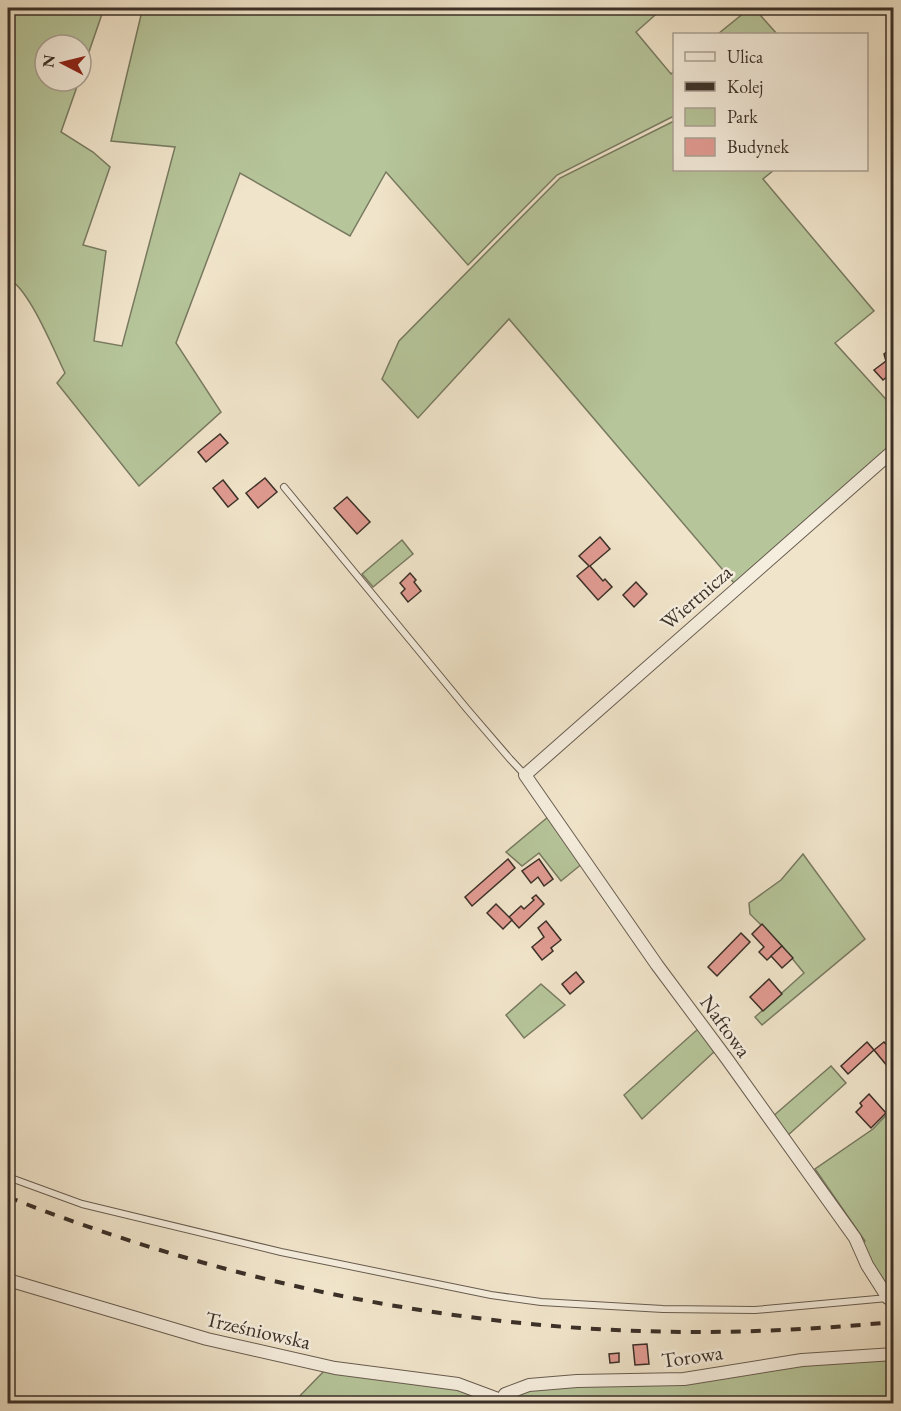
<svg xmlns="http://www.w3.org/2000/svg" width="901" height="1411" viewBox="0 0 901 1411" font-family="'EB Garamond',serif">
<style>
.green{fill:#b6c59a;stroke:#787a61;stroke-width:1.5;fill-rule:evenodd}
.building{fill:#e19b92;stroke:#3b3028;stroke-width:1.5}
.lines{fill:none;stroke-linecap:round;stroke-linejoin:round}
.lane-casing{stroke:#685d50;stroke-width:8}
.street-casing{stroke:#685d50;stroke-width:14}
.lane{stroke:#f5eddd;stroke-width:6}
.street{stroke:#f5eddd;stroke-width:12}
.rail{stroke:#3b3028;stroke-width:4;stroke-dasharray:10 10;stroke-linecap:butt}
.labels{text-anchor:middle;dominant-baseline:central;stroke-width:5;stroke-linejoin:round;paint-order:stroke}
.street-label{font-size:21px;fill:#3b3028;stroke:#f5eddd}
</style>
<rect width="100%" height="100%" fill="#f0e4ca"/>
<filter id="stains"><feTurbulence type="fractalNoise" baseFrequency=".00333" numOctaves="4"/><feColorMatrix values="0 0 0 0 .2 0 0 0 0 .09 0 0 0 0 .02 0 0 0 .5 -.17"/></filter>
<radialGradient id="worn" r=".72"><stop offset=".6" stop-color="#630" stop-opacity="0"/><stop offset="1" stop-color="#630" stop-opacity=".3"/></radialGradient>
<g class="green">
<path d="M8,8H663L636,32L671,74L674,71V116L557,175L468,265L386,172L350,236L240,173L176,343L221,412L139,486L57,383L65,373C54,351 28,286 8,279ZM142,11L111,141L175,147L122,346L94,341L106,251L83,245L110,167L93,152L61,132L79,81H45V45H81V75L102,14Z"/>
<path d="M750,8H754L777,34H718Z"/>
<path d="M674,121V170H774L763,179L874,311L835,343L893,407V443L734,583L509,319L418,418L382,379L399,341L560,178Z"/>
<path d="M402,540L413,554L373,587L362,574Z"/>
<path d="M548,817L583,863L561,881L539,853L522,866L506,852Z"/>
<path d="M803,854L865,939L762,1025L755,1017L804,973L782,946L750,914L749,903L781,880Z"/>
<path d="M541,984L565,1005L524,1038L506,1015Z"/>
<path d="M698,1029L716,1050L642,1119L624,1095Z"/>
<path d="M831,1066L846,1083L786,1137L772,1117Z"/>
<path d="M893,1108V1297L858,1246L865,1241L815,1169L873,1129Z"/>
<path d="M893,1360V1403L507,1404L516,1394L532,1389L776,1367Z"/>
<path d="M326,1369L448,1386L467,1392L478,1403L292,1404Z"/>
</g>
<g class="building">
<path d="M894,346V371L883,380L874,370L886,361L884,354Z"/>
<path d="M220,434L228,443L206,462L198,452Z"/>
<path d="M265,478L277,492L258,508L246,493Z"/>
<path d="M223,480L238,499L228,507L213,488Z"/>
<path d="M347,497L370,522L357,534L334,508Z"/>
<path d="M600,537L610,549L590,566L603,581L605,579L612,587L598,600L577,576L589,566L579,556Z"/>
<path d="M410,573L416,580L414,582L421,591L408,602L401,593L405,589L400,583Z"/>
<path d="M636,582L647,594L634,607L623,595Z"/>
<path d="M508,859L515,868L472,906L465,897Z"/>
<path d="M539,859L553,879L544,886L538,877L531,883L522,871Z"/>
<path d="M536,895L544,904L519,928L509,917L521,906L524,909L534,900L532,898Z"/>
<path d="M496,904L512,920L503,929L487,913Z"/>
<path d="M546,921L561,940L551,948L553,951L542,960L532,947L544,937L538,928Z"/>
<path d="M762,924L782,946L767,960L759,952L764,947L752,934Z"/>
<path d="M741,933L750,942L717,976L708,967Z"/>
<path d="M782,946L793,958L782,968L771,956Z"/>
<path d="M576,972L584,982L570,994L562,984Z"/>
<path d="M769,979L782,994L763,1011L750,997Z"/>
<path d="M867,1042L874,1050L848,1074L841,1066Z"/>
<path d="M884,1042L894,1053L893,1073L874,1050Z"/>
<path d="M869,1094L886,1113L871,1128L856,1112L862,1106L860,1103Z"/>
<path d="M647,1344L649,1364L635,1365L633,1345Z"/>
<path d="M619,1353V1362L610,1363L609,1354Z"/>
</g>
<g class="lines">
<g class="lane-casing">
<g id="lane">
<path d="M284,487L467,709L510,759L525,775"/>
<path d="M8,1177L82,1204L281,1252L491,1295L541,1302L663,1309L755,1310L888,1298"/>
</g>
</g>
<g class="street-casing">
<g id="street">
<path d="M894,450L525,775L657,965L727,1059L855,1238L867,1265L888,1298L894,1297"/>
<path d="M8,1280L207,1339L335,1368L458,1384L501,1400"/>
<path d="M500,1404L505,1394L529,1385L577,1381L684,1379L802,1360L894,1354"/>
</g>
</g>
<use href="#lane" class="lane"/>
<use href="#street" class="street"/>
<path class="rail" d="M8,1197C208,1276 424,1324 640,1331C724,1334 809,1330 894,1322"/>
</g>
<g class="labels">
<g class="street-label">
<text transform="translate(696 597) rotate(-41)">Wiertnicza</text>
<text transform="translate(726 1026) rotate(54)">Naftowa</text>
<text transform="translate(258 1330) rotate(13)">Trześniowska</text>
<text transform="translate(692 1356) rotate(-8)">Torowa</text>
</g>
</g>
<rect width="901" height="1411" fill="none" stroke="#f0e4ca" stroke-width="30"/>
<rect x="9" y="9" width="883" height="1393" fill="none" stroke="#3b3028" stroke-width="3"/>
<rect x="15" y="15" width="871" height="1381" fill="none" stroke="#3b3028" stroke-width="1.5"/>
<rect x="673" y="33" width="195" height="138" fill="#f5eddd" stroke="#aba195" stroke-width="1.5"/>
<rect x="685" y="52" width="30" height="9" fill="#f5eddd" stroke="#aba195" stroke-width="1.5"/>
<text x="727" y="63" font-size="18" fill="#3b3028">Ulica</text>
<rect x="685" y="82" width="30" height="9" fill="#3b3028" stroke="#aba195" stroke-width="1.5"/>
<text x="727" y="93" font-size="18" fill="#3b3028">Kolej</text>
<rect x="685" y="108" width="30" height="18" fill="#b6c59a" stroke="#aba195" stroke-width="1.5"/>
<text x="727" y="123" font-size="18" fill="#3b3028">Park</text>
<rect x="685" y="138" width="30" height="18" fill="#e19b92" stroke="#aba195" stroke-width="1.5"/>
<text x="727" y="153" font-size="18" fill="#3b3028">Budynek</text>
<g transform="translate(63 63) rotate(277)"><circle r="28" fill="#f5eddd" stroke="#aba195" stroke-width="1.5"/>
<path d="M0-4.5L10 22L0 15L-10 22Z" fill="#8f2418"/>
<text y="-9" font-size="16" font-weight="bold" text-anchor="middle" fill="#3b3028">N</text>
</g>
<rect width="100%" height="100%" filter="url(#stains)"/>
<rect width="100%" height="100%" fill="url(#worn)"/>
</svg>
